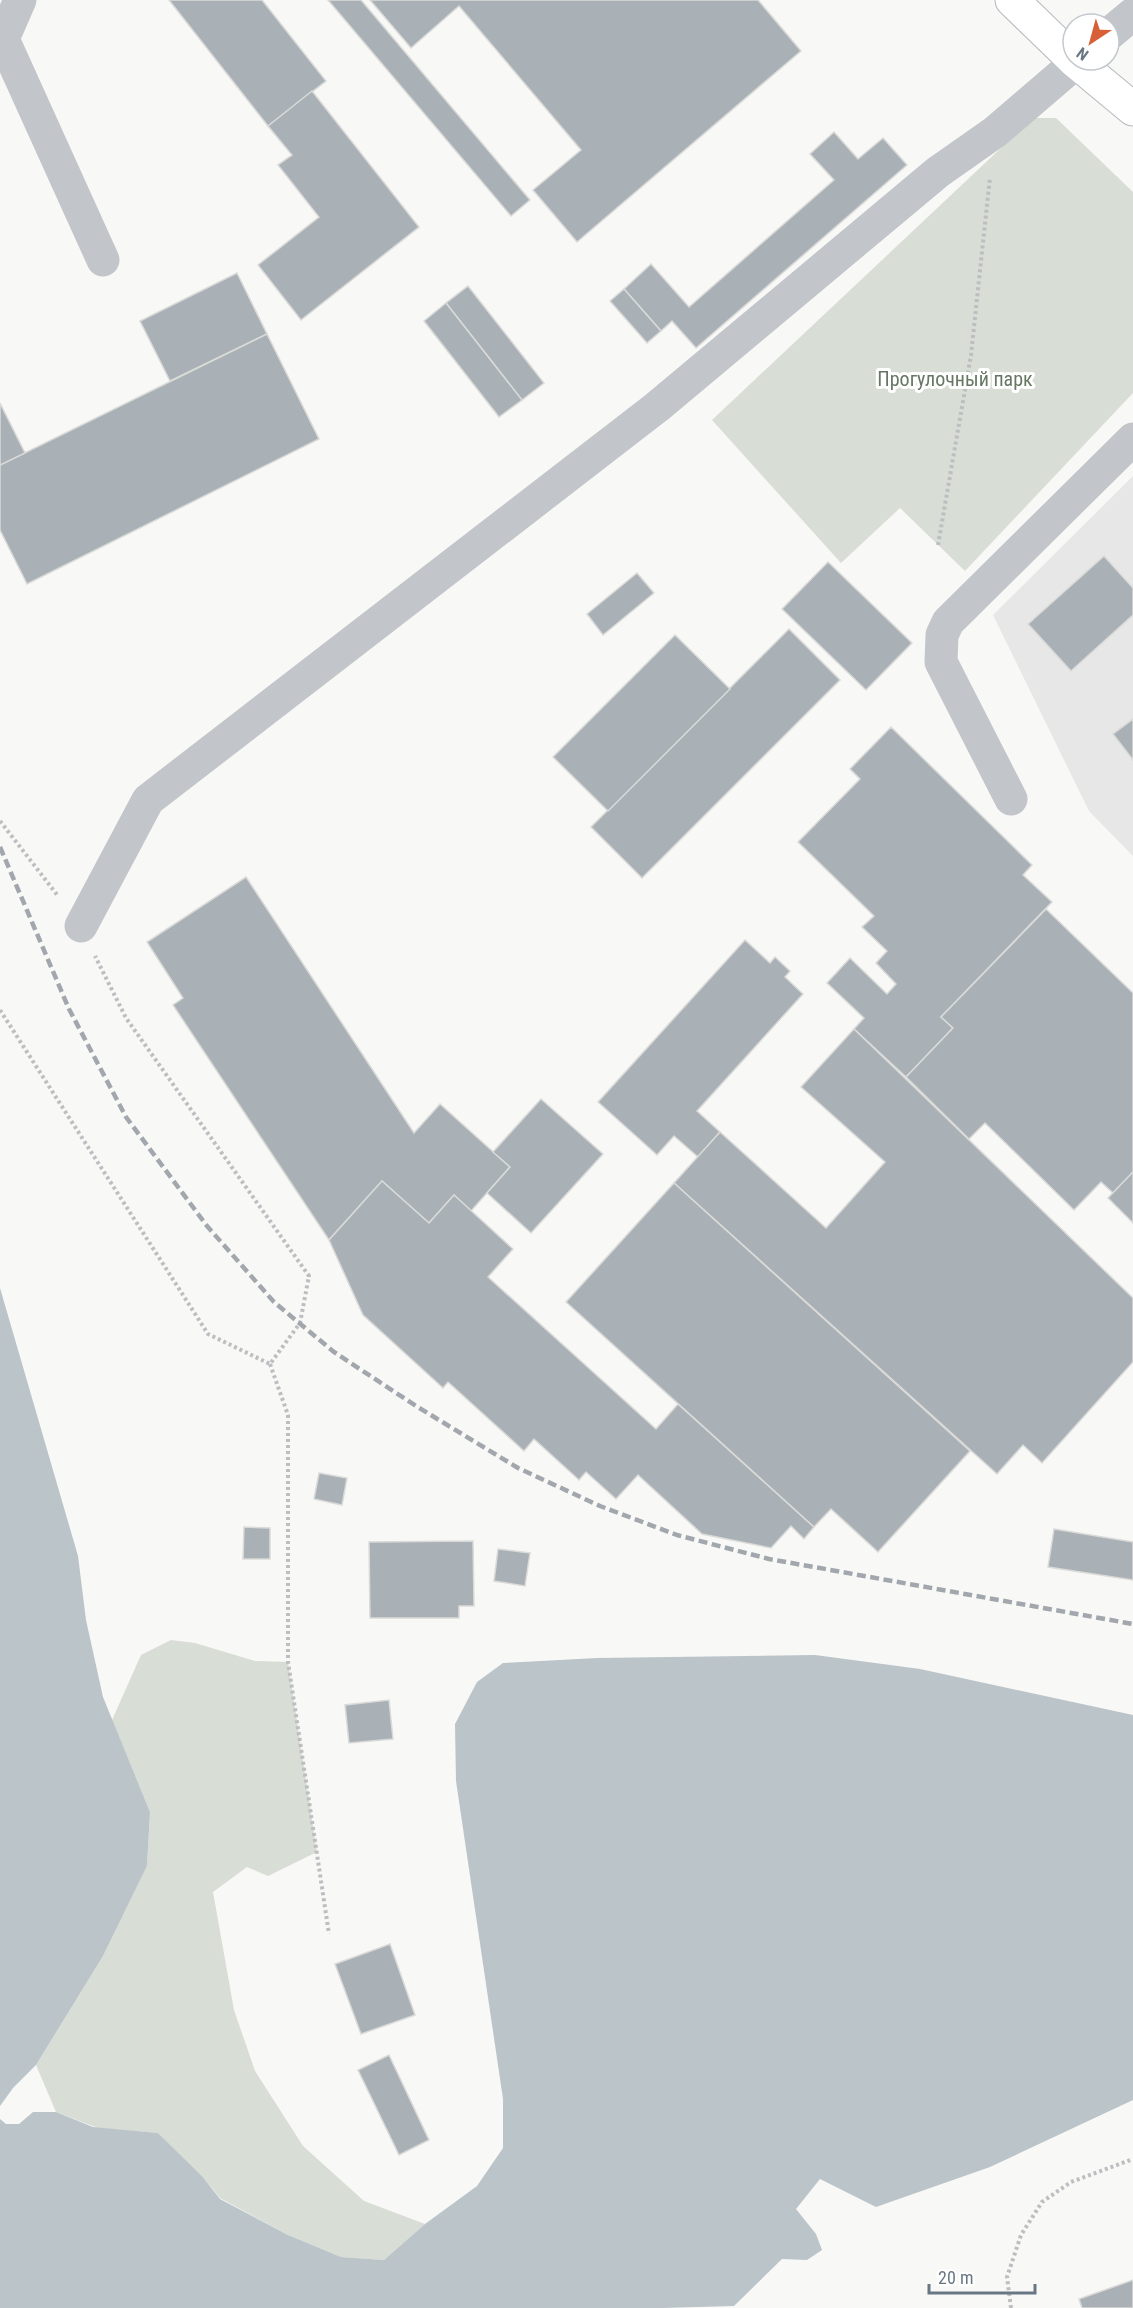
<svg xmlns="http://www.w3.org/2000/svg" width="1133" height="2308" viewBox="0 0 1133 2308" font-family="'Roboto Condensed',sans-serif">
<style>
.built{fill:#e6e7e6}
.green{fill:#d8ddd5}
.water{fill:#bbc4c9}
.building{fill:#a9b0b6;stroke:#dadad8;stroke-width:1.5}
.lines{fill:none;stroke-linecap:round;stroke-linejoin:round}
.major-casing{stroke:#b5b9bd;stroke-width:35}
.path{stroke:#bcbec1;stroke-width:4;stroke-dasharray:3 3;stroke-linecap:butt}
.minor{stroke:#c2c5c9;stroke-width:33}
.major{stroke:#fff;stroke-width:33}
.rail{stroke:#a1a7ad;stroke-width:4.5;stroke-dasharray:9 4.5;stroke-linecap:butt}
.labels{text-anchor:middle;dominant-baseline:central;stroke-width:6;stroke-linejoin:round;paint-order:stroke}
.park-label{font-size:20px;fill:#667763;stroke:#fff}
</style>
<rect width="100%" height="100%" fill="#f8f8f6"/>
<path class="built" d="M1133,476V856L1089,811L993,615Z"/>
<g class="green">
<path d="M1033,118H1056L1133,192V393L965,571L900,508L841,563L712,420Z"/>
<path d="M171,1640L195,1643L255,1661L288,1662L317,1852L268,1876L247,1867L213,1892L234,2010L255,2071L303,2146L364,2201L425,2224L384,2260L341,2257L288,2235L220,2198L202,2176L158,2133L98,2128L56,2112L36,2065L103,1956L147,1866L150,1812L112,1720L141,1655Z"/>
</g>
<g class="water">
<path d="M0,1288L78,1556L86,1620L103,1697L150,1812L147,1866L103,1956L36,2065L13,2088L0,2106Z"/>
<path d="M815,1655L920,1669L1133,1715V2100L990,2167L876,2207L820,2179L796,2209L816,2234L822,2250L807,2260L782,2259L734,2306L662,2308H0V2119L6,2124H19L33,2112H56L93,2127L158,2133L202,2176L220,2199L288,2235L341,2257L384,2260L425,2224L477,2186L503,2148V2099L456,1781L455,1724L477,1682L503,1663L597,1658Z"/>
</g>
<g class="building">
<path d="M169,0H262L326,81L268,126Z"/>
<path d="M328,0H361L530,200L511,216Z"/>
<path d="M370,0H758L801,51L577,242L533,190L581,150L459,6L411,48Z"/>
<path d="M312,91L419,227L301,320L258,265L319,217L278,165L292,155L268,126Z"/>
<path d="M834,132L858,159L883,138L907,165L696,348L672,321L661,331L624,289L651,264L689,307L834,180L810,154Z"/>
<path d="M237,273L267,334L170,381L140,321Z"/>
<path d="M468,286L544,383L522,400L446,303Z"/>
<path d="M624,289L661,331L647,343L610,301Z"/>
<path d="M446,303L522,400L499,417L424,321Z"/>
<path d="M267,334L319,439L27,584L0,530V465Z"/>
<path d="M0,403L25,453L0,465Z"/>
<path d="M1104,556L1133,588V615L1071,671L1028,624Z"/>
<path d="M828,562L912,643L866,690L782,609Z"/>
<path d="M637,573L654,593L603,635L587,614Z"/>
<path d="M789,629L840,680L642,878L591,827Z"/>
<path d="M675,635L730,689L608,811L553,757Z"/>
<path d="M1133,719V760L1113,734Z"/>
<path d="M891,727L1032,865L1023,875L1052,902L941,1017L953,1028L906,1077L854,1029L864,1018L827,983L850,958L887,994L896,984L876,963L887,951L862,927L874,916L798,842L860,779L850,769Z"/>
<path d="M246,877L414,1133L440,1104L510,1167L471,1211L454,1195L429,1223L382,1181L329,1240L173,1005L183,998L147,942Z"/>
<path d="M1046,909L1133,993V1172L1113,1193L1101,1182L1074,1210L985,1123L969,1139L906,1077L953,1028L941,1017Z"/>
<path d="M745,940L770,963L775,957L790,971L785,977L803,994L697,1111L720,1132L698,1157L674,1136L657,1155L598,1102Z"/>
<path d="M854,1029L1133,1298V1362L1042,1463L1023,1445L997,1474L674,1183L720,1132L826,1228L885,1162L801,1087Z"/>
<path d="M541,1099L603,1154L531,1233L487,1193L510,1167L493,1152Z"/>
<path d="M1133,1172V1223L1108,1198Z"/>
<path d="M382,1181L429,1223L454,1195L513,1249L488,1277L656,1429L678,1404L814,1527L804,1539L791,1526L771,1548L702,1534L638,1475L616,1499L586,1472L579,1480L534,1439L524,1451L448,1382L443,1388L363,1315L329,1240Z"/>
<path d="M674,1183L970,1451L878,1552L831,1509L814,1527L566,1302Z"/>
<path d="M319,1473L347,1478L342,1505L314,1499Z"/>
<path d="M244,1527L270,1528V1559H243Z"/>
<path d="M1054,1529L1133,1542V1580L1048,1567Z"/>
<path d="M473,1541L474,1606H459V1618H370L369,1542Z"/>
<path d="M498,1549L530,1553L525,1586L494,1581Z"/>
<path d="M389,1700L393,1739L349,1743L345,1705Z"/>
<path d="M390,1944L415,2015L361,2034L335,1964Z"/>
<path d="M389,2055L429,2140L399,2155L358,2070Z"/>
<path d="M1133,2280V2308H1082L1079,2299Z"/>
</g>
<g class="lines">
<g class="major-casing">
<g id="major">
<path d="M1012,0L1073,59"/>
<path d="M1074,60L1133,109"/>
</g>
</g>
<g class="path">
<path d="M938,545L971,355L990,177"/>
<path d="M0,821L58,896"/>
<path d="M0,1010L208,1334L270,1364L300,1323L309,1276L126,1018L95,956"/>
<path d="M270,1364L288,1415V1662L329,1934"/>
<path d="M1011,2308L1007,2277L1021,2235L1042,2202L1071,2182L1133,2159"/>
</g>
<g class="minor">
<path d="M20,0L3,39L103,260"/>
<path d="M1109,34L1133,14"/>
<path d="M1011,799L941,662L942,635L948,622L1133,439"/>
<path d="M81,926L148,800L657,407L938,172L995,132L1079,60"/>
</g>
<use href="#major" class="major"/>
<path class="rail" d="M0,847L69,1009L126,1117L207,1226L274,1302L334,1352L416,1406L518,1468L600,1506L677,1535L769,1559L1133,1624"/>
</g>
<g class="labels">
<g class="park-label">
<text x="955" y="379">Прогулочный парк</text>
</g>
</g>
<g transform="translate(1091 42) rotate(216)"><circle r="28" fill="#ffffff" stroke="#c3c9ce" stroke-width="1.5"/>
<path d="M0-4.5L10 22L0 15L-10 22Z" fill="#d86036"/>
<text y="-9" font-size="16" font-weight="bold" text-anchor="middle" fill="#697784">N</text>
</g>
<path d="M929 2284v9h106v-9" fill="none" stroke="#697784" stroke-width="3"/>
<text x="938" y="2284" font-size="18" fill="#697784" stroke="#ffffff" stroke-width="4.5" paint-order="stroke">20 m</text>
</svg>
